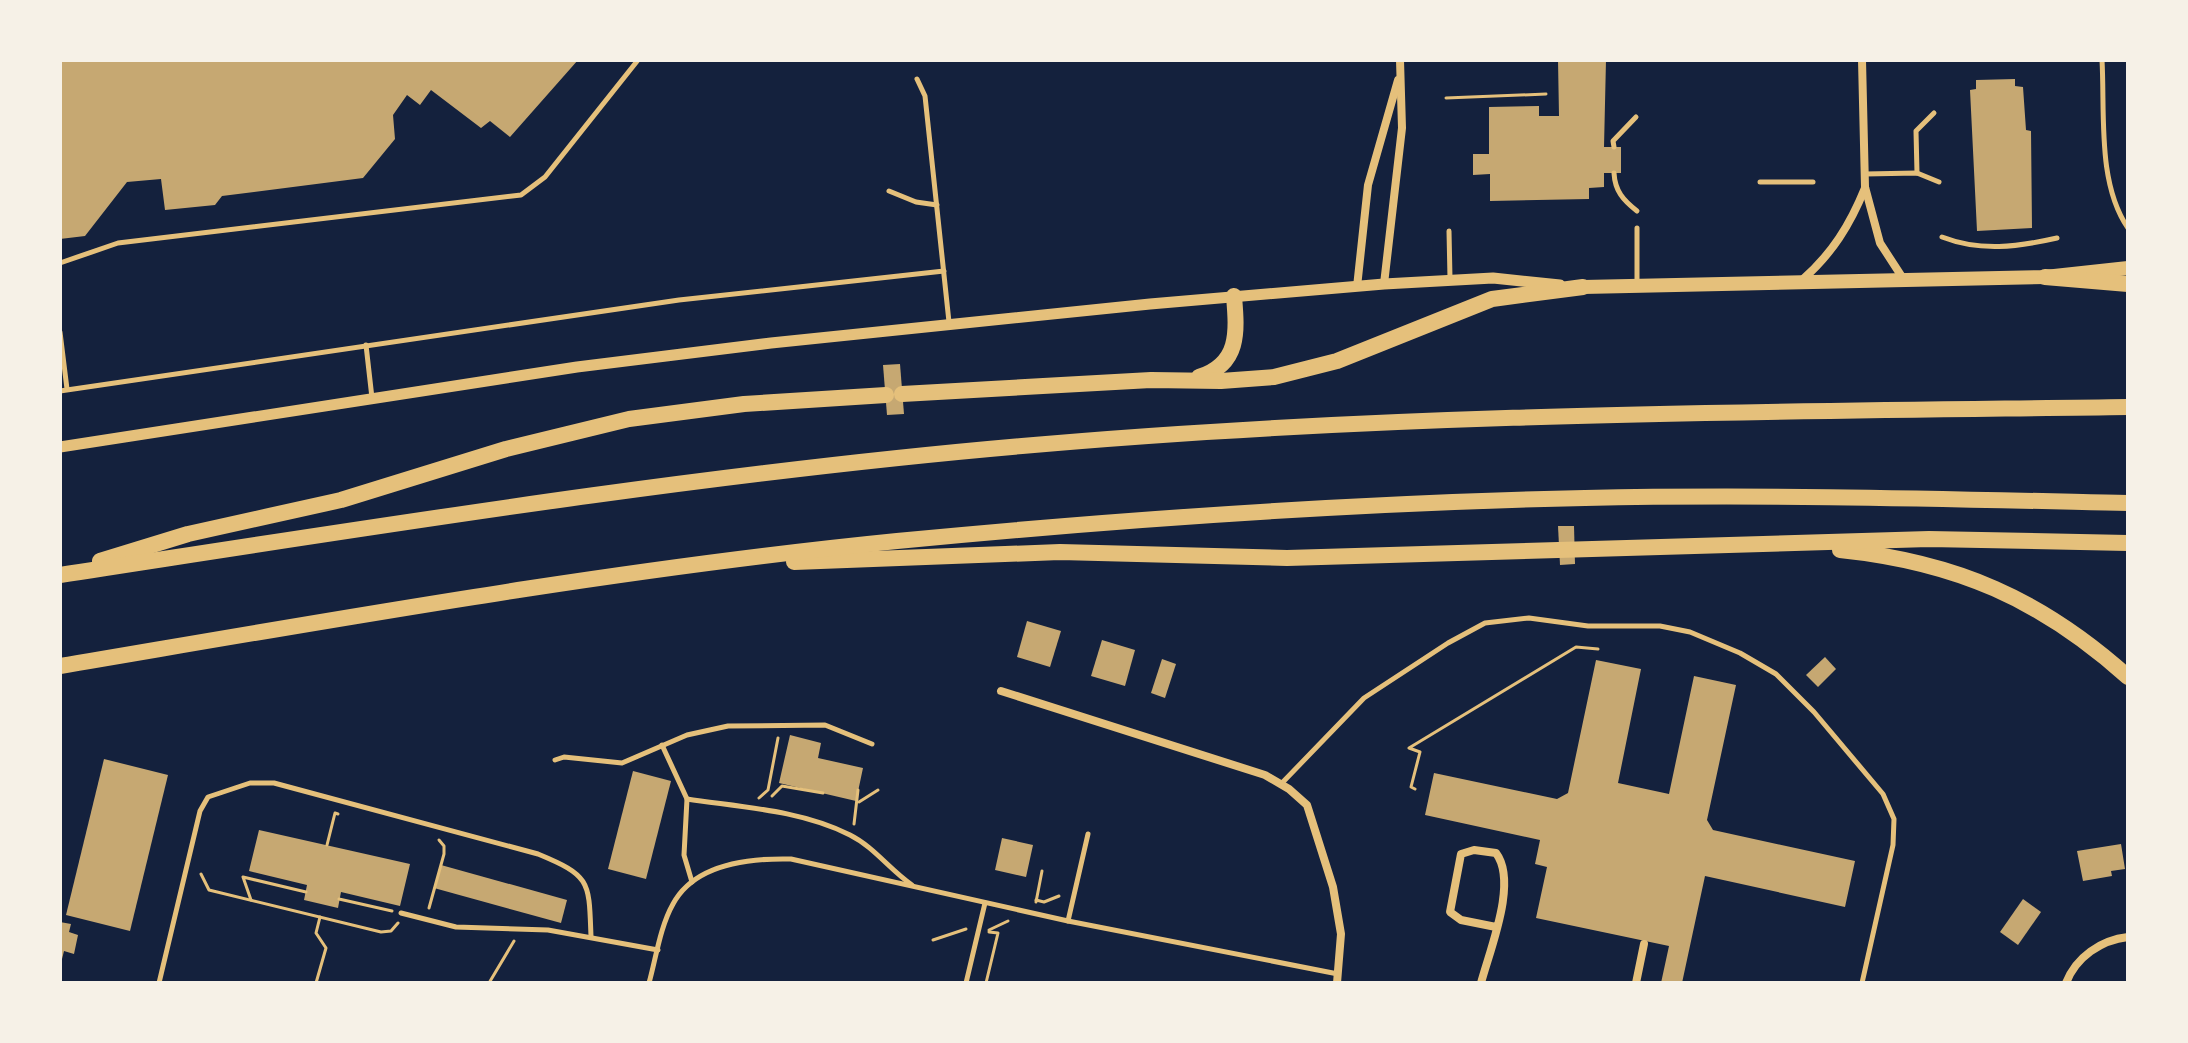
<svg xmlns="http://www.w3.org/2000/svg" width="2188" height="1043" viewBox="0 0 2188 1043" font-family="Lato,sans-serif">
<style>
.building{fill:#c6a872}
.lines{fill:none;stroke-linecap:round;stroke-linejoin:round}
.path{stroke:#e5c07b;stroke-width:3}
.service{stroke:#e5c07b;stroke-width:5}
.minor{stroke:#e5c07b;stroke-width:8}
.tertiary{stroke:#e5c07b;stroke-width:11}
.primary{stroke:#e5c07b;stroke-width:14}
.motorway{stroke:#e5c07b;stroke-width:16}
</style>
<rect width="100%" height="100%" fill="#14213d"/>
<g class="building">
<path d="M60,60H578L510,137L490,121L481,128L431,90L420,105L407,95L393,115L395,139L363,178L222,196L215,205L165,210L161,179L127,182L85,236L60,239Z"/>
<path d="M1558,60H1606L1604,147H1621V173H1604V187L1589,188V199L1490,201V174L1473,175V154H1489V107L1539,106V116H1559Z"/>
<path d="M2015,79V86L2023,87L2026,130L2031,131L2032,228L1977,231L1970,90L1976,89V80Z"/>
<path d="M900,364L904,414L887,415L883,365Z"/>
<path d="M1558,526H1574L1575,564L1560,565Z"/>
<path d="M1027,621L1061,631L1050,667L1017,657Z"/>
<path d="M1102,640L1135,650L1125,686L1091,676Z"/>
<path d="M1825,657L1836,669L1818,687L1806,675Z"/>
<path d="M1162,659L1176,664L1165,698L1151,693Z"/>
<path d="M1596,660L1641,669L1618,783L1669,794L1694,676L1736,685L1707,820L1713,830L1855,861L1845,907L1705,876L1682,983H1661L1669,946L1536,918L1547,867L1535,864L1540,840L1425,815L1434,773L1557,799L1568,793Z"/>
<path d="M790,735L821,743L818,758L863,768L856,801L779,783Z"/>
<path d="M104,759L168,775L130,931L66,915Z"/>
<path d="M633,771L671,781L646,879L608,869Z"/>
<path d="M259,830L410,864L400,906L341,892L338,908L304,900L307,885L249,871Z"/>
<path d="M1002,838L1033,845L1026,877L995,870Z"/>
<path d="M2121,844L2125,869L2111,871L2112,876L2083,881L2077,851Z"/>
<path d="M441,865L567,900L561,923L434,888Z"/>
<path d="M2023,899L2041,912L2018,945L2000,932Z"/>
<path d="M60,922L71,924L69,932L78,935L74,954L64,951L61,963Z"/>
</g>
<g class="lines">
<g class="path">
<path d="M1446,98L1546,94"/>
<path d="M1415,789L1411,787L1420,752L1409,748L1576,647L1598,649"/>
<path d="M772,796L782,786L823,793"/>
<path d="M759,798L768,790L778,738"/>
<path d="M859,802L878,790"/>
<path d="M854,824L858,790"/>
<path d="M327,845L335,813L338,814"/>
<path d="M201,874L209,890L381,932L391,931L398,923"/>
<path d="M339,899L392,911"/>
<path d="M251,900L243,877L306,892"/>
<path d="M1036,900L1044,902L1059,896"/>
<path d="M1036,902L1042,871"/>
<path d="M429,908L444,854V846L439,840"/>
<path d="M989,930L1008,921"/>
<path d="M933,940L966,929"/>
<path d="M316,983L326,948L316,933L320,917"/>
<path d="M489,983L514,941"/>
<path d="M986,983L998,933L989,932"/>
</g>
<g class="service">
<path d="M2102,60C2105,113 2097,183 2128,228"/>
<path d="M917,79L925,96L949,322"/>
<path d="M1614,147L1613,141L1636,117"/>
<path d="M1614,173C1615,191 1623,200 1637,211"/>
<path d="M1917,173L1916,131L1934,113"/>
<path d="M1865,174L1917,173L1939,182"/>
<path d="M1760,182H1813"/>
<path d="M889,191L916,202L937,205"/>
<path d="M1449,231L1450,278"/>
<path d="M1942,237C1981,252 2017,247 2057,238"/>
<path d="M60,263L118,243L521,195L545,177L638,60"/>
<path d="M1637,283V228"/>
<path d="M60,332L67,389"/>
<path d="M366,345L372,398"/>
<path d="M60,391L679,300L944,271"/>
<path d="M662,745L687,799L684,855L692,882"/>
<path d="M555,760L564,757L622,763L687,735L728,726L825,725L872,744"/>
<path d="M1281,784L1364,698L1448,643L1485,623L1529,618L1588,626H1660L1690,632L1740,653L1776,674L1814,712L1883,794L1894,819L1893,845L1862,983"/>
<path d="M687,799C740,807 801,810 850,835C874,847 890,870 912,885"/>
<path d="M401,913L456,927L548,930L658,950"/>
<path d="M1068,921L1088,834"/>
<path d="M159,983L200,811L208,797L250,783H274L538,854C591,876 589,881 591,937"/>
<path d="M649,983C656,958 660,927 673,904C695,863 750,858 791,859L1068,921L1338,974"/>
<path d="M966,983L985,903"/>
</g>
<g class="minor">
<path d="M1862,60L1865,187L1880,243L1904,280"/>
<path d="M1801,281C1832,254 1850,225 1865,188"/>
<path d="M1384,284L1402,128L1400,60"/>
<path d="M1357,287L1368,185L1398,80"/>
<path d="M1001,691L1265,775L1289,789L1307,805L1333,887L1341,934L1337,983"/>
<path d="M1481,983C1490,949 1518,882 1496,853L1474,850L1461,854L1450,912L1461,920L1496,927"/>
<path d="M1636,983L1644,944"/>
<path d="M2066,983C2076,957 2101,940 2128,937"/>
</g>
<path class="tertiary" d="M60,447L577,367L771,343L1150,304L1384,284L1493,278L1560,285"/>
<path class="primary" d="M1583,287L2045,277L2128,268"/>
<g class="motorway">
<path d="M2045,277L2128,284"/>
<path d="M1199,377C1240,364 1237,332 1234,296"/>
<path d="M902,394L1151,380L1221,381L1274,377L1337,361L1492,299L1583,287"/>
<path d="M1840,550C1956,562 2041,599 2128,677"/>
<path d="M100,561L188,534L341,500L506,449L629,419L744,404L886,395"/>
<path d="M794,562L1060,552L1287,558L1929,539L2128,543"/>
<path d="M60,575C380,526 700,474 1022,446C1390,413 1759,412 2128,407"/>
<path d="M60,666C338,619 616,569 897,541C1125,519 1355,503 1585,498C1766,494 1947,499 2128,503"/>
</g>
</g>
<rect width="2188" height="1043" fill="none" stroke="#f6f1e7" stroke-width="124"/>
</svg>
